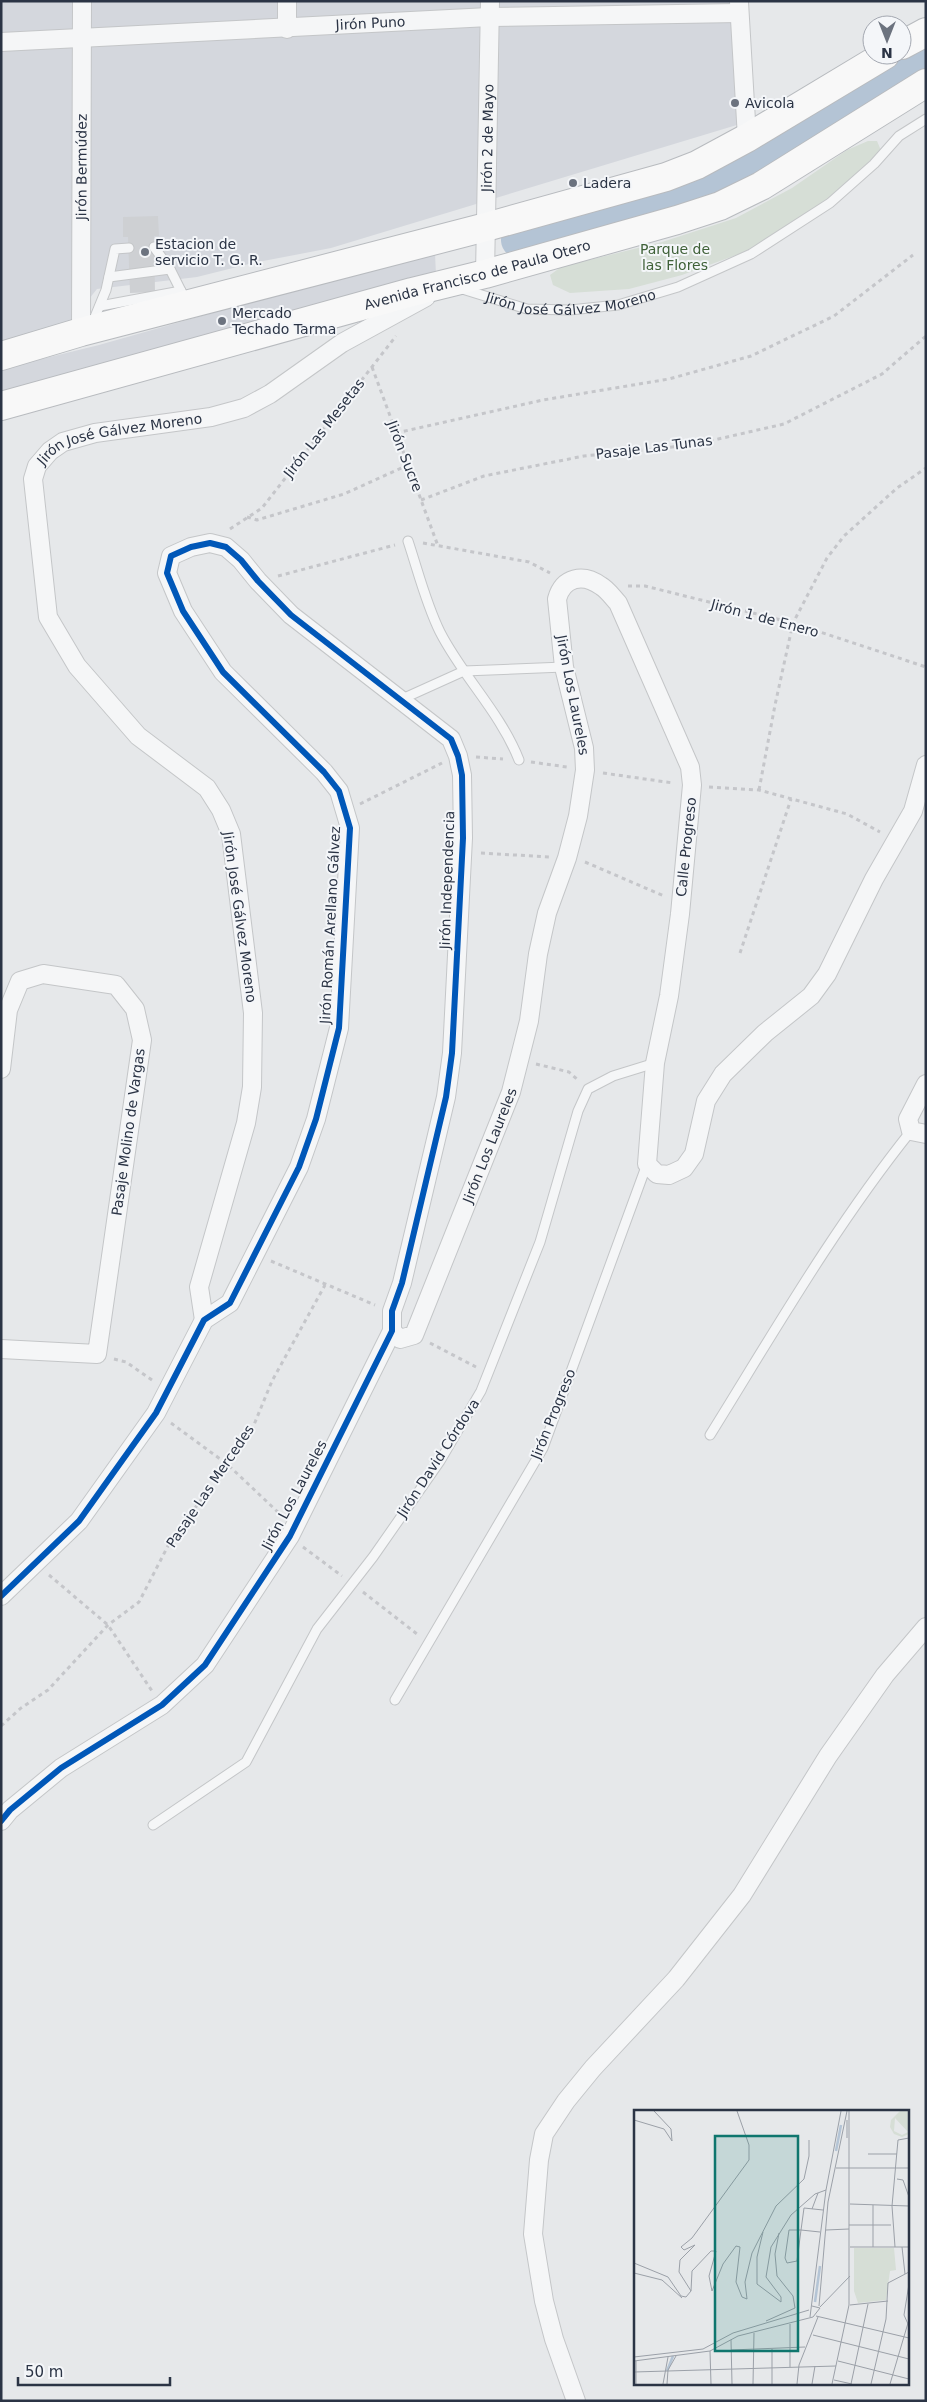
<svg xmlns="http://www.w3.org/2000/svg" width="927" height="2402" viewBox="0 0 927 2402" font-family="'DejaVu Sans',sans-serif">
<style>
.built{fill:#d4d7dd}
.green{fill:#d6ded6}
.lines{fill:none;stroke-linecap:round;stroke-linejoin:round}
.river{stroke:#b4c4d5;stroke-width:36}
.building{fill:#ced0d3}
.service-casing{stroke:#c4c6c8;stroke-width:11}
.minor-casing{stroke:#c4c6c8;stroke-width:20}
.trunk-casing{stroke:#b8bbbf;stroke-width:30}
.path{stroke:#c5c6ca;stroke-width:3;stroke-dasharray:4 4;stroke-linecap:butt}
.service{stroke:#f5f6f7;stroke-width:9}
.minor{stroke:#f5f6f7;stroke-width:18}
.trunk{stroke:#f8f8f8;stroke-width:28}
.cycleway-casing{stroke:#f4f6f9;stroke-width:9}
.cycleway{stroke:#0057b8;stroke-width:6}
.poi-dot{fill:#6c737f;stroke:#f4f6f9;stroke-width:2}
.labels{text-anchor:middle;dominant-baseline:central;stroke-width:4;stroke-linejoin:round;paint-order:stroke}
.street-label{font-size:14px;fill:#2b3445;stroke:#f4f6f9}
.poi-label{font-size:14px;fill:#2b3445;stroke:#f4f6f9;text-anchor:start}
.park-label{font-size:14px;fill:#3f6138;stroke:#f4f6f9}
.inset-river{fill:none;stroke:#b4c4d5;stroke-width:2.5}
.inset-road{fill:none;stroke:#9ba0a8;stroke-width:1}
.view{fill:#0f766e;fill-opacity:0.15;stroke:#0f766e;stroke-width:2.5}
.inset-edge{fill:none;stroke:#2b3445;stroke-width:2.5}
</style>
<rect width="100%" height="100%" fill="#e6e8ea"/>
<g class="built">
<path d="M1,1H746L750,121L331,248L253,263L197,277L97,289L72,320L1,358Z"/>
<path d="M435,253L436,275L1,394V369L99,345L353,273Z"/>
</g>
<path class="green" d="M868,141H877L882,153L828,204L758,247L682,275L629,289L570,293L553,285L550,275L561,267L662,242L736,218L792,188L847,150Z"/>
<g class="lines">
<path class="river" d="M519,240L713,185L746,171L926,60"/>
</g>
<path class="building" d="M158,216L159,236H154L155,292L130,293L128,237H123V217Z"/>
<g class="lines">
<g class="service-casing">
<g id="service">
<path d="M154,247L170,269L183,295"/>
<path d="M109,277L170,269"/>
<path id="s1" d="M459,288L527,309L570,310L618,305L678,287L751,254L830,203L874,164L899,136L926,119"/>
<path d="M100,306L181,291"/>
<path d="M92,324L106,290L115,249L129,248"/>
<path d="M408,541C418,571 426,604 440,632C463,677 500,712 519,760"/>
<path d="M402,699L464,671L564,667"/>
<path d="M710,1435C774,1332 835,1226 911,1131"/>
<path d="M395,1700L543,1448L647,1164"/>
<path d="M153,1825L246,1762L317,1629L373,1557L440,1461L481,1391L540,1242L578,1111L588,1089L613,1076L655,1063"/>
</g>
</g>
<g class="minor-casing">
<g id="minor">
<path d="M739,2L747,138"/>
<path d="M287,29V1"/>
<path id="s2" d="M1,42L489,17L739,13"/>
<path id="s3" d="M485,274L490,1"/>
<path id="s4" d="M81,332L82,1"/>
<path d="M1,1069L8,1010L20,981L43,974L116,985L135,1009L142,1040L97,1354L1,1349"/>
<path d="M926,1084L908,1119L911,1131L926,1134"/>
<path id="s5" d="M204,1320L199,1287L246,1123L252,1087L253,1013L231,834L221,810L207,788L138,736L77,666L48,617L33,479L37,466L50,451L63,442L95,433L211,417L244,408L270,394L342,343L426,297"/>
<path id="s6" d="M392,1331L400,1339L414,1335L511,1092L529,1021L538,954L547,913L567,858L578,816L585,770L584,748L564,667L557,599C563,577 583,573 601,586C608,590 613,598 618,603L690,767L692,785L680,914L669,996L655,1063L647,1164L657,1174L669,1175L684,1168L694,1154L706,1101L723,1074L765,1033L811,996L827,974L874,879L913,811L926,765"/>
<path d="M1,1596L79,1521L156,1413L204,1320L230,1303L299,1167L316,1119L339,1028L350,828L339,791L324,772L223,672L183,611L167,573L171,556L191,547L210,543L226,547L241,560L258,581L291,615L451,739L458,756L462,775L463,838L452,1053L446,1097L402,1283L392,1311V1331L290,1536L205,1665L162,1705L61,1768L10,1810L1,1821"/>
<path d="M576,2401L554,2339L544,2301L533,2234L539,2160L544,2134L566,2101L593,2068L676,1979L742,1895L828,1756L885,1675L926,1627"/>
</g>
</g>
<g class="trunk-casing">
<g id="trunk">
<path d="M902,45L926,32"/>
<path d="M1,356L81,332L486,227L666,177L697,165L747,138L885,55"/>
<path id="s7" d="M1,406L412,292L485,274L677,220L720,206L761,186L926,83"/>
</g>
</g>
<g class="path">
<path d="M372,367L438,546"/>
<path d="M396,433L543,400L669,379L751,356L834,316L913,255"/>
<path d="M421,500L484,476L584,456L692,445L784,424L882,374L926,336"/>
<path d="M247,517L257,520L344,494L408,465"/>
<path d="M230,529L262,508L396,336"/>
<path d="M423,543L529,562L550,573"/>
<path d="M278,576L395,545"/>
<path d="M628,586H645L793,623L926,667"/>
<path d="M476,757L503,759"/>
<path d="M531,762L567,767"/>
<path d="M603,773L673,783"/>
<path d="M709,787L759,790L847,814L880,832"/>
<path d="M759,790L775,705L793,623L827,558L844,536L897,488L926,468"/>
<path d="M360,804L442,763"/>
<path d="M481,853L549,857"/>
<path d="M585,862L664,896"/>
<path d="M740,953L791,799"/>
<path d="M536,1064L569,1072L578,1080"/>
<path d="M271,1261L375,1305"/>
<path d="M430,1343L476,1367"/>
<path d="M114,1359L126,1362L152,1380"/>
<path d="M171,1423L227,1464L281,1515"/>
<path d="M303,1547L342,1576"/>
<path d="M49,1575L108,1625L152,1691"/>
<path d="M363,1592L417,1634"/>
<path d="M1,1726L21,1708L48,1690L108,1625L139,1602L170,1542L251,1432L272,1381L325,1285"/>
</g>
<use href="#service" class="service"/>
<use href="#minor" class="minor"/>
<use href="#trunk" class="trunk"/>
<g class="cycleway-casing">
<path id="cycleway" d="M1,1596L79,1521L156,1413L204,1320L230,1303L299,1167L316,1119L339,1028L350,828L339,791L324,772L223,672L183,611L167,573L171,556L191,547L210,543L226,547L241,560L258,581L291,615L451,739L458,756L462,775L463,838L452,1053L446,1097L402,1283L392,1311V1331L290,1536L205,1665L162,1705L61,1768L10,1810L1,1821"/>
</g>
<use href="#cycleway" class="cycleway"/>
</g>
<g class="poi-dot">
<circle cx="735" cy="103" r="5"/>
<circle cx="573" cy="183" r="5"/>
<circle cx="145" cy="252" r="5"/>
<circle cx="222" cy="321" r="5"/>
</g>
<g class="labels">
<g class="street-label">
<text stroke="none"><textPath href="#s2" startOffset="370">Jirón Puno</textPath></text>
<text stroke="none"><textPath href="#s3" startOffset="136">Jirón 2 de Mayo</textPath></text>
<text stroke="none"><textPath href="#s4" startOffset="165">Jirón Bermúdez</textPath></text>
<text stroke="none"><textPath href="#s7" startOffset="494">Avenida Francisco de Paula Otero</textPath></text>
<text stroke="none"><textPath href="#s1" startOffset="115">Jirón José Gálvez Moreno</textPath></text>
<text transform="translate(324 428) rotate(-52)">Jirón Las Mesetas</text>
<text stroke="none"><textPath href="#s5" startOffset="1026">Jirón José Gálvez Moreno</textPath></text>
<text transform="translate(654 447) rotate(-7)">Pasaje Las Tunas</text>
<text transform="translate(405 456) rotate(69)">Jirón Sucre</text>
<text transform="translate(765 618) rotate(15)">Jirón 1 de Enero</text>
<text transform="translate(573 695) rotate(79)">Jirón Los Laureles</text>
<text transform="translate(686 847) rotate(-84)">Calle Progreso</text>
<text transform="translate(447 880) rotate(-88)">Jirón Independencia</text>
<text transform="translate(240 917) rotate(82)">Jirón José Gálvez Moreno</text>
<text transform="translate(330 925) rotate(-87)">Jirón Román Arellano Gálvez</text>
<text transform="translate(128 1132) rotate(-82)">Pasaje Molino de Vargas</text>
<text stroke="none"><textPath href="#s6" startOffset="230">Jirón Los Laureles</textPath></text>
<text transform="translate(553 1414) rotate(-68)">Jirón Progreso</text>
<text transform="translate(438 1458) rotate(-57)">Jirón David Córdova</text>
<text transform="translate(210 1486) rotate(-56)">Pasaje Las Mercedes</text>
<text transform="translate(294 1495) rotate(-62)">Jirón Los Laureles</text>
</g>
<g class="poi-label">
<text x="745" y="103">Avicola</text>
<text x="583" y="183">Ladera</text>
<text x="155" y="244">Estacion de<tspan x="155" dy="16">servicio T. G. R.</tspan></text>
<text x="232" y="313">Mercado<tspan x="232" dy="16">Techado Tarma</tspan></text>
</g>
<g class="park-label">
<text x="675" y="249">Parque de<tspan x="675" dy="16">las Flores</tspan></text>
</g>
</g>
<g transform="translate(634 2110)">
<rect width="275" height="275" fill="#e6e8ea"/>
<path d="M266,1H275V24L268,27L260,24L256,17L257,10ZM261,8L274,22L268,25L260,21ZM220,138H260L262,160L256,161L252,190L224,193L220,181Z" fill="#d6ded6" fill-rule="evenodd"/>
<path class="inset-river" d="M202,41L207,15M181,192L186,156M33,261L39,246"/>
<path class="inset-road" d="M0,10L30,19L38,31L37,19L20,1M213,10V28M234,44H263M202,58H275M263,69L269,70L275,87M216,94L275,96M239,95V137M178,99L184,83M215,115H257M192,120L215,119M129,122L123,147V174L147,192V187L132,167L137,137L157,105L181,84L192,80M186,122L167,120H155L151,148L153,153L163,151L167,120L170,98L189,100M106,137L102,172L108,187L113,189M216,137H275M261,137L258,96L264,30L275,28M268,137L271,164M0,153L34,167L47,186L52,187L57,181L58,161L77,141H82L75,166L78,181L89,154L102,136L106,137M0,163L28,170L48,188M57,181L45,162L46,150L61,135L50,140L47,137L58,128L115,50V35L103,1M113,189L111,172L118,143L142,96L170,69L175,46V30M216,195L254,191M185,196L194,92L213,1M186,197L216,166M182,206L275,228M176,207L192,80L207,1M132,211L161,198L159,186L143,166L141,144L145,123M274,214L270,205L275,174M179,225L275,249M97,230L98,274M97,240L171,237M76,241L77,274M0,247L69,239L99,223L175,200M0,251L76,241L104,226L179,207L186,198L178,196M204,251L275,269M156,257V214M0,262L202,256M200,270L218,274M2,274V251M29,274L34,247M33,274L34,260L42,246M119,274L120,223M138,274V239M163,274L165,255L184,207M178,274L181,256M198,274L215,195V1M217,274L234,194M237,274L252,209L254,173L275,162M256,274L274,213"/>
<path class="view" d="M81,26H164V241H81Z"/>
<rect width="275" height="275" class="inset-edge"/>
</g>
<rect width="927" height="2402" fill="none" stroke="#2b3445" stroke-width="5"/>
<g transform="translate(887 40) rotate(180)"><circle r="24" fill="#f4f6f9" stroke="#a4a8b1"/>
<path d="M0-4L9 19L0 12L-9 19Z" fill="#6c737f"/>
<text y="-8" font-size="14" font-weight="bold" text-anchor="middle" fill="#2b3445">N</text>
</g>
<path d="M18 2377v8h152v-8" fill="none" stroke="#2b3445" stroke-width="2.5"/>
<text x="25" y="2377" font-size="15" fill="#2b3445" stroke="#f4f6f9" stroke-width="4" paint-order="stroke">50 m</text>
</svg>
